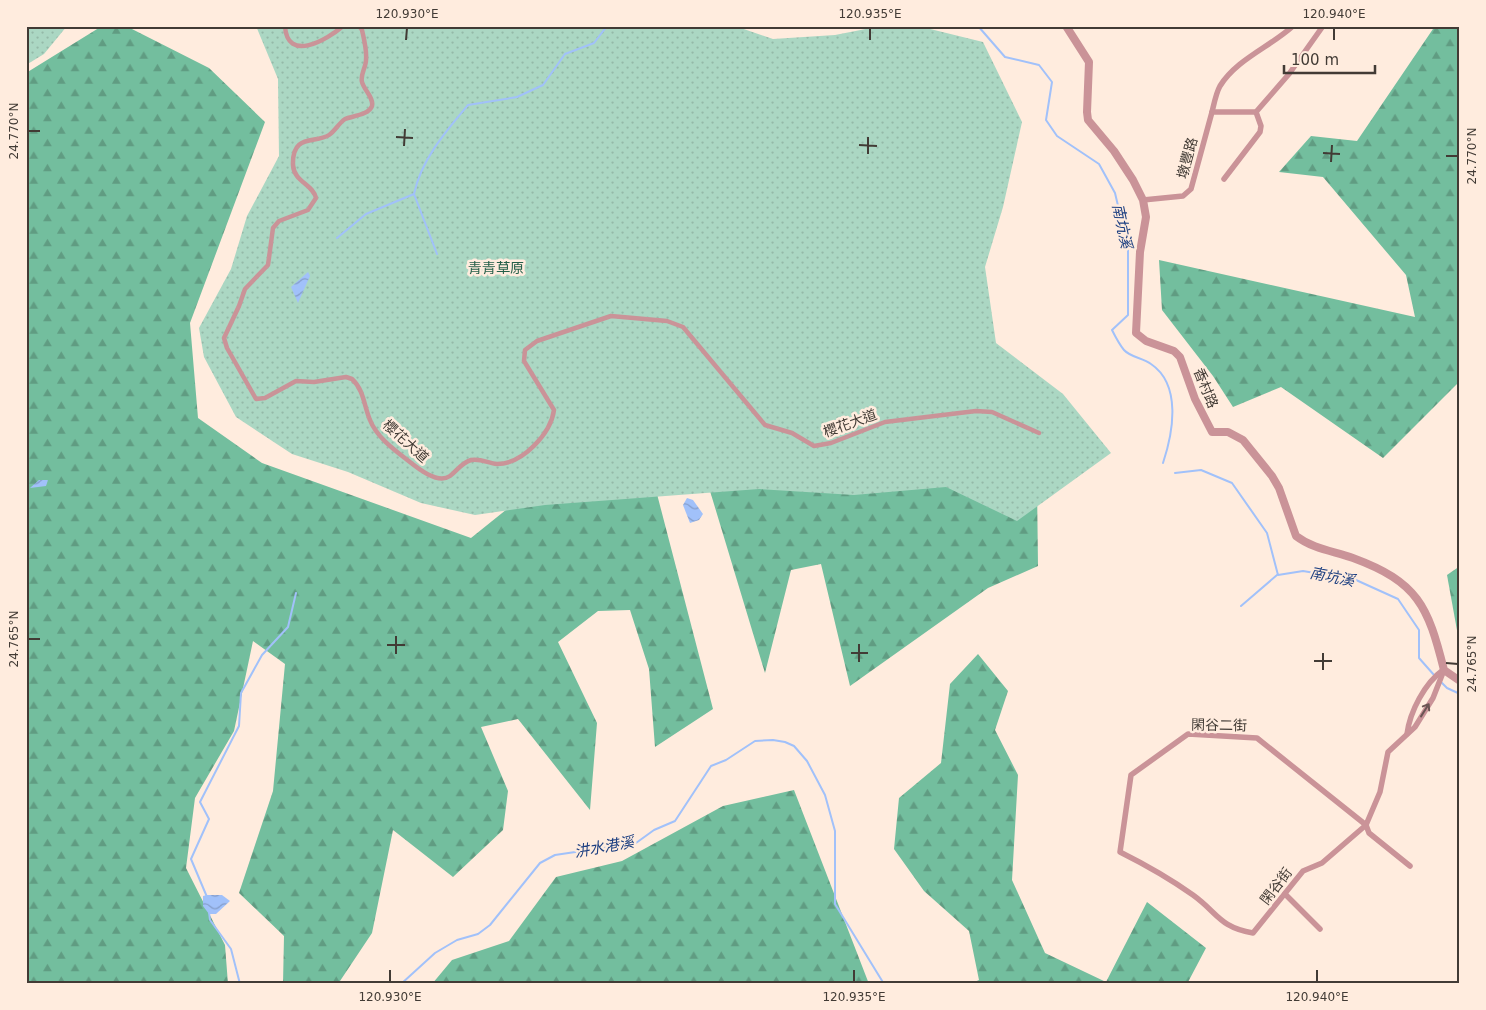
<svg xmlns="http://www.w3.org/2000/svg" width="1486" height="1010" viewBox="0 0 1486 1010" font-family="'DejaVu Sans','Noto Sans TC',sans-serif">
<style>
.forest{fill:url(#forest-firs)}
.park{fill:url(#park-dots)}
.water{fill:url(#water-waves)}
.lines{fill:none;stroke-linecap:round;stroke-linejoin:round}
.stream{stroke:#a1c1fa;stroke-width:2}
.pedestrian{stroke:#ca9398;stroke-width:4.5}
.minor{stroke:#ca9398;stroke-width:5.5}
.tertiary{stroke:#ca9398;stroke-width:8}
.oneway{stroke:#6b5553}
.ticks{fill:none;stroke:#423b35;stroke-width:2}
.labels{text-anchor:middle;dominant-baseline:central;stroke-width:5;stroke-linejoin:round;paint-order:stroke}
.street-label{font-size:14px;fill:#423b35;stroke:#ffecde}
.park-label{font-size:14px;fill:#255f49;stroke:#ffecde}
.water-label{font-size:15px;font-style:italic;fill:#1d3f81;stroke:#ffecde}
.neatline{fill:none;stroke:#423b35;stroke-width:2}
.ticks-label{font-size:12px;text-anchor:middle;fill:#423b35}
</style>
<defs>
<pattern id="forest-firs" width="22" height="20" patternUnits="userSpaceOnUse" patternTransform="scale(1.25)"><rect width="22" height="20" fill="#73be9e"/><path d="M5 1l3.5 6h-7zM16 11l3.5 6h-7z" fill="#609c82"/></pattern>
<pattern id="park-dots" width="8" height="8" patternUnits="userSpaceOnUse" patternTransform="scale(1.25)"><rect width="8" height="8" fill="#abd7c3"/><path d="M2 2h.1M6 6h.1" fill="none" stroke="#94b9a8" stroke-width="1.8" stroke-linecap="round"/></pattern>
<pattern id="water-waves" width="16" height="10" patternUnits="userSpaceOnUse" patternTransform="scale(1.25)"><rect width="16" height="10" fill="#a1c1fa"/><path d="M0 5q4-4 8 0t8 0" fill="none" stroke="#859ecb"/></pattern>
</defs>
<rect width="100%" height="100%" fill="#ffecde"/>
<g class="forest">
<path d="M102,26H126L209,68L265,122L190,323L198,418L262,463L471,538L573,456L561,354L660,345L749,447L894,475L945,471L1037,484L1038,566L988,588L850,686L821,564L791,570L765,673L694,438L645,448L713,709L655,747L649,669L630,610L598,611L558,642L597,723L590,810L518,719L481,727L508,791L503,830L453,877L393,830L372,933L338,984H283L284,936L239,893L273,791L285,664L253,641L234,731L195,798L186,868L225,945L228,984H26V73Z"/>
<path d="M1435,26H1460V381L1383,458L1281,387L1233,407L1213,376L1162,310L1159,260L1415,317L1406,275L1323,177L1279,172L1311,136L1357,141Z"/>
<path d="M1460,566V647L1447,575Z"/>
<path d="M978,654L1008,691L995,730L1018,775L1012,880L1045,953L1106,982L1147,902L1206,948L1187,984H970L979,980L969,931L924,891L894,849L899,798L941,763L950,684Z"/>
<path d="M794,790L869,984H432L452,960L509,941L556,877L622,861L723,806Z"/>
</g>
<g class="park">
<path d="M26,26H67L44,54L26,65Z"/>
<path d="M256,26H735L773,39L835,35L881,26H918L983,42L1022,122L1003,207L985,267L996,343L1063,394L1111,453L1017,521L946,487L854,495L759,489L545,505L475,515L421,503L348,472L292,454L236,417L204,357L199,328L231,269L247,216L279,156L278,79Z"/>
</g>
<g class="water">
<path d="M308,272L310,276L298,303L291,287Z"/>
<path d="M39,480H48L46,486L30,488Z"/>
<path d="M687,498L693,500L703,514L699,520L690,523L683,505Z"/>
<path d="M207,895H222L230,901L216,914H209L203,906V896Z"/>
</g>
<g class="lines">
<g class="stream">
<path d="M978,26L1005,57L1039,65L1052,82L1046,120L1057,136L1099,164L1115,193L1128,248V315L1112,330C1115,336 1119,344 1124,350C1130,357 1143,358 1151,364C1182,385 1173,433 1163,463"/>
<path d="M414,194L437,254"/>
<path d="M337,238L366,214L414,194C421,160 446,131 468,105L517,97L543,85L565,54L594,43L607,26"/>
<path d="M1175,473L1201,470L1232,483L1267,533L1278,575L1303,571L1356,580L1398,599L1419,630V658L1434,675"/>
<path d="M1241,606L1277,575"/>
<path d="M1441,682L1447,688L1460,694"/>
<path d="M207,897L191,859L209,819L200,802L239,726L241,693L262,655L288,627L296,593"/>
<path d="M209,912L210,920L231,949L240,984"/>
<path d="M401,984L435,953L457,940L478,934L490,925L540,863L555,855L636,843L654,830L675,821L711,766L726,760L755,741L773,740L785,742L794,746L807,761L825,795L835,831V904L884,984"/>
</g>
<g class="pedestrian">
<path d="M285,26C287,63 327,40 343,26"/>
<path d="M359,26L362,30C364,39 367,50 366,60C366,67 360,75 362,82C364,90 374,98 372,106C369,115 352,116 345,119C339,123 335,131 329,135C315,144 292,133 293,165C294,182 313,184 316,198L308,210L279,221L273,228L268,265L245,289L239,306L224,338L227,348L256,399L265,398L296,381L314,382L346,377L352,379C364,390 364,406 370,420C376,436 393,449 406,459C416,467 437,485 450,476C457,471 461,463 471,460C480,458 488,463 497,464C523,464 551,433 554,410L524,361L525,350L537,341L611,316L667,321L683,327L765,425L792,433L814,446L831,443L885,422L976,411L992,412L1039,433"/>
</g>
<g class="minor">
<path d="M1212,112C1214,104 1216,93 1220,86C1237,59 1270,47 1293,26"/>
<path d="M1224,179L1260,132L1261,126L1256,112"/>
<path d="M1143,200L1183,196L1191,189L1212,112H1256L1289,74L1323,26"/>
<path d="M1407,734C1410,711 1425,683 1443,670"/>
<path d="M1410,866L1369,833L1366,825L1257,738L1188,734L1131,775L1120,852C1146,865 1169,878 1193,895C1218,913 1219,927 1253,933L1303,871L1322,863L1366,825L1380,792L1388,752L1415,727L1433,698L1444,670"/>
<path d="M1285,894L1320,929"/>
</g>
<path class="tertiary" d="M1066,26L1089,62L1087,112L1088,120L1114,151L1133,180L1143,200L1146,217L1140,252L1136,333L1146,341L1174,351L1180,357L1195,399L1212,432H1228L1243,440L1272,476L1279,488L1296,536C1313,549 1333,551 1353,558C1418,582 1428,606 1444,670L1460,681"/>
</g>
<defs><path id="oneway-shaft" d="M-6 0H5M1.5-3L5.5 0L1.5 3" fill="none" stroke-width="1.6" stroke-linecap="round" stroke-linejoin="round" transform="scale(1.25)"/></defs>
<use class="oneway" href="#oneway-shaft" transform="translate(1425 710) rotate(-58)"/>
<path class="ticks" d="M406,40L407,28M870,40V28M1334,40V28M28,131H40M396,137L413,138M859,145L877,146M404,146L405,129M1323,153L1340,154M868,154V137M1446,156H1458M1331,162L1332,145M28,639H40M387,645H405M851,653H868M396,654V636M1314,661H1332M859,662V644M1446,663L1458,664M1323,670V653M390,982V970M854,982V970M1317,982V970"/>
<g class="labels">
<g class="street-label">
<text transform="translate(1187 158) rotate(-75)">墩豐路</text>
<text transform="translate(1206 388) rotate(68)">香村路</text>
<text transform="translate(850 423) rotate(-20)">櫻花大道</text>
<text transform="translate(406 441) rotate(42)">櫻花大道</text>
<text transform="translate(1219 725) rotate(1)">閑谷二街</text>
<text transform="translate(1276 886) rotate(-53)">閑谷街</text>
</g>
<g class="park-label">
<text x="496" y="268">青青草原</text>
</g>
<g class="water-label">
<text transform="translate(1122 226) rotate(78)">南坑溪</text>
<text transform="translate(1332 577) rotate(11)">南坑溪</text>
<text transform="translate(604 847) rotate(-10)">汫水港溪</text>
</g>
</g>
<rect width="1486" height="1010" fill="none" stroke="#ffecde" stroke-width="55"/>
<path d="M1284 65v8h91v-8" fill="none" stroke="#423b35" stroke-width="2.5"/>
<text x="1291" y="65" font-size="15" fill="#423b35" stroke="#ffecde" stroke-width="4" paint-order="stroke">100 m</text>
<rect x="28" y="28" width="1430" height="954" class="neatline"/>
<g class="ticks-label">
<text x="407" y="18">120.930°E</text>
<text x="870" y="18">120.935°E</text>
<text x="1334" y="18">120.940°E</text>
<text transform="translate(14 131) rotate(-90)" y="4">24.770°N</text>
<text transform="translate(1472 156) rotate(-90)" y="4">24.770°N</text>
<text transform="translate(14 639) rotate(-90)" y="4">24.765°N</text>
<text transform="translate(1472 664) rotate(-90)" y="4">24.765°N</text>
<text x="390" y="1001">120.930°E</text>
<text x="854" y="1001">120.935°E</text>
<text x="1317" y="1001">120.940°E</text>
</g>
</svg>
